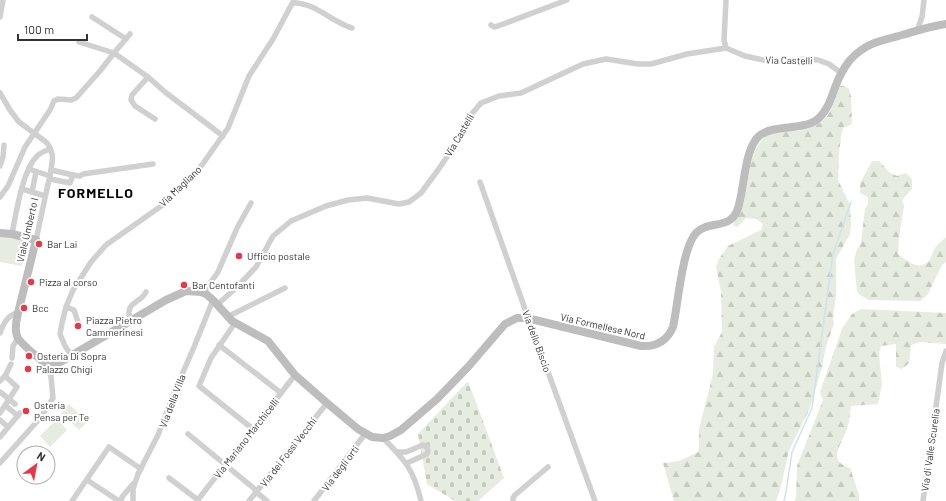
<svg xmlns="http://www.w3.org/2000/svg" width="946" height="501" viewBox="0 0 946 501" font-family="Barlow,sans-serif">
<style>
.forest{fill:url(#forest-firs)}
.cemetery{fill:url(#cemetery-stones)}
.park{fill:#e6ecdf}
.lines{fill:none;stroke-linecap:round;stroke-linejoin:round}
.stream{stroke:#cfe2ee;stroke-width:1.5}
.street{stroke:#d0d0d0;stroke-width:5.5}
.secondary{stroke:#bdbdbd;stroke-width:8}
.poi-dot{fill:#e63946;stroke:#fff;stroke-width:1.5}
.labels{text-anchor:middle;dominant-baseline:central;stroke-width:4;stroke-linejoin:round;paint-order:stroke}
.street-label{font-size:10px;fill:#333;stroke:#fff}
.poi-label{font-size:10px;fill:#333;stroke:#fff;text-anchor:start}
.district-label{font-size:14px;font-weight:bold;letter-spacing:1px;fill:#000;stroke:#fff}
</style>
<defs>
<pattern id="forest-firs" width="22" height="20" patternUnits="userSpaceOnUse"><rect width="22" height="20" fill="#e6ecdf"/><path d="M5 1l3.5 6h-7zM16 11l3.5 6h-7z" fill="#c6cbc0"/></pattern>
<pattern id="cemetery-stones" width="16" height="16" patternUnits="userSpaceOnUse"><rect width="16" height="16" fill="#e6ecdf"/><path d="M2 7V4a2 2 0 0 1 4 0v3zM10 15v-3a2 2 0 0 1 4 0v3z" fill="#c6cbc0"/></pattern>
</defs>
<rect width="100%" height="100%" fill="#fff"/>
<g class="forest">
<path d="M840,86H844L849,89L851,96L852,124L843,128L841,137L839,153L838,180L850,205L851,224L850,234L836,259V295L833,319L834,324L826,346L822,367L810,408L789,450L780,490L776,501H674L663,463L679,461L698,452L699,445V429L713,374L714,347L722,332L721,291L716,267L719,259L728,246L761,230L763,224L756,219L746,218L737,227L733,225C735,220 739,214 741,209C750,187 746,160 761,141C777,123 808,141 828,115C833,107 836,95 840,86Z"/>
<path d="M872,161H879L890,173L897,176L906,173L912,179V189L902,200L904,206L899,237L898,254C906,260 918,271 928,262C932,258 932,253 935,248C937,244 943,240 946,237V262L942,265L928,294L920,301L869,300L860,295L857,291L854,261L856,252L861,243L865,209L868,204V197L860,193V183Z"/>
<path d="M861,309L946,313V344L920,342L911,345L909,363L902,369L896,367V344L881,346L879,354L882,384L878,404L851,406C850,412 850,419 848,425C845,441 824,460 850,468L859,495V501H794L796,498L797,466L823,400L820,392L842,329L852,314Z"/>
</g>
<path class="cemetery" d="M468,381L504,478L478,501H455L427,484L418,434Z"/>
<g class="park">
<path d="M0,236H9L25,242L26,253L23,255L22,266L0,262Z"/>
<path d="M69,404L87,422L79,430L61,413Z"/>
<path d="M57,419L67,430L50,447L40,436Z"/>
</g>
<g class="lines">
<path class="stream" d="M784,501L786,492L792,452L812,408L833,254L851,202"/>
<g class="street">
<path d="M293,3C314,2 332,22 352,28"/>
<path d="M0,17L3,0"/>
<path d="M92,17L126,39"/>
<path d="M491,25L494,27L498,26L567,0"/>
<path d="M917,31L922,17L924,0"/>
<path d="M79,42L114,53L130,34"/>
<path d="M726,48L724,40L726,0"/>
<path d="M148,77L165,92L223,136"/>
<path d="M0,93L10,110L19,122L46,142C54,151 53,159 51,170L36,240"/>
<path d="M0,166L3,157L4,145"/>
<path d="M29,169L50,176"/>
<path d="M73,175L80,176L83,174L153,164"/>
<path d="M50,179L70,183L73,175L51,170"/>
<path d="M480,182L525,309L527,318L532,328L595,501"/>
<path d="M22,189L45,196"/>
<path d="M32,192L36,172"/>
<path d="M0,197L8,186L25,147L50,110L54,101L58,99L71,100L76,98L100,71L114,53L148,77L132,95L131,100L135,106L155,119"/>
<path d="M12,234C16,214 22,171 37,156C41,152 45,151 50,149"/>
<path d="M203,293L218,272L237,228L251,203"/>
<path d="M217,305L238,286L256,267L273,236L291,221L326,206L348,200L367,198L399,204L409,202L421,193L438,170L457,142L469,117L481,103L499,96L521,93L583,64L606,59L638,64H651L687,54L726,48L745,56L764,60L779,61L808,59L818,60L829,64L841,73"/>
<path d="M66,307L74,310L78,322"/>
<path d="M227,317L285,288"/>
<path d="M130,320C125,301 139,305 146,292"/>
<path d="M235,323L211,358L199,386L253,429"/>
<path d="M0,333C3,324 8,314 18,313"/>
<path d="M219,345L281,393"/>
<path d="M71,355L65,346L60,334L62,323L66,307L73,290L91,262L106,245L164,204L202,165L228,128L249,76L273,39L294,0"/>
<path d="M12,358L13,346L18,338"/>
<path d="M0,381L5,376"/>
<path d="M0,392L15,404"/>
<path d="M6,406L18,416"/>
<path d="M0,413L17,387L5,376L11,364"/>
<path d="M0,420L8,427"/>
<path d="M188,434L257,491"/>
<path d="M0,437L20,413"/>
<path d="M383,438C405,460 414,470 421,501"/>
<path d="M397,452H406L423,445L427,447L428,451L427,454L407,463"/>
<path d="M0,463L41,417L53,398L50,366"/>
<path d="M169,478L198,500"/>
<path d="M87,480L119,501"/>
<path d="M256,492L267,501"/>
<path d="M72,501L109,447L141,469"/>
<path d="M121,501L122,497L133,484"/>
<path d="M133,501V489L138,474L158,435L174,393L194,347L213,300"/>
<path d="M197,501L295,375"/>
<path d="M249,501L327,403"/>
<path d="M314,501L365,434"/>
<path d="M513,501V498L515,495L548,467"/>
<path d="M923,501L942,363L946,351"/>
</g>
<path class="secondary" d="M0,233L12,234L36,240L18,313C16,321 14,331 18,338C23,346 40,359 47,365L50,366L57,364L166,300L186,291L201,292L206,294L213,300L232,321L268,341L295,375L327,403L358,429L372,437L383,438L390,436L401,430L437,399L468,367L505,324L517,318H527L641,346C656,347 667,341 673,327C678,305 682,248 696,233C708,220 729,230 737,211C745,191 743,151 759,136C775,123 804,132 819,118C831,107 833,88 841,74C845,66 851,57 860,51C872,42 887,39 902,35C916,31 931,26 946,24"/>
</g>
<g class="poi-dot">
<circle cx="39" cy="244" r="4"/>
<circle cx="239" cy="256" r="4"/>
<circle cx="31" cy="282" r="4"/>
<circle cx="184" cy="285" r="4"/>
<circle cx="24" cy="308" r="4"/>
<circle cx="78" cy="326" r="4"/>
<circle cx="29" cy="356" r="4"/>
<circle cx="28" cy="369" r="4"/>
<circle cx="26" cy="411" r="4"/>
</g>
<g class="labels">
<g class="street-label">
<text transform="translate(789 60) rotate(1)">Via Castelli</text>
<text transform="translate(459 135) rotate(-60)">Via Castelli</text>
<text transform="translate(180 186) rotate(-44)">Via Magliano</text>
<text transform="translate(27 230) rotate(-77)">Viale Umberto I</text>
<text transform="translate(603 326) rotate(13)">Via Formellese Nord</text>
<text transform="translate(537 341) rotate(70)">Via dello Biscio</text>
<text transform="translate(172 401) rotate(-69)">Via della Villa</text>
<text transform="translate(246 438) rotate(-52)">Via Mariano Marchicelli</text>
<text transform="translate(930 450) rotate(-82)">Via di Valle Scurelia</text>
<text transform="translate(288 452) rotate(-52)">Via dei Fossi Vecchi</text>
<text transform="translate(340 468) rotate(-53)">Via degli orti</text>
</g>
<g class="poi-label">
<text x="47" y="244">Bar Lai</text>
<text x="247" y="256">Ufficio postale</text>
<text x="39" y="282">Pizza al corso</text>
<text x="192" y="285">Bar Centofanti</text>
<text x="32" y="308">Bcc</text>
<text x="86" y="320">Piazza Pietro<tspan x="86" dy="12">Cammerinesi</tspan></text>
<text x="37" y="356">Osteria Di Sopra</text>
<text x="36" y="369">Palazzo Chigi</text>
<text x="34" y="405">Osteria<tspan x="34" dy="12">Pensa per Te</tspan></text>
</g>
<g class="district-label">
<text x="96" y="192">FORMELLO</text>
</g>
</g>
<g transform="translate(36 465) rotate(32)"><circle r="19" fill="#ffffff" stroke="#adadad"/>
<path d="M0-3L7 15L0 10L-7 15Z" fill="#e63946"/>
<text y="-6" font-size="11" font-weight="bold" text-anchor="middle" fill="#333333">N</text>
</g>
<path d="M18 34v6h69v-6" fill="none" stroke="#333333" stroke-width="2"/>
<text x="24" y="34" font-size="12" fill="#333333" stroke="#ffffff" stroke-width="3" paint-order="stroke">100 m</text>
</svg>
